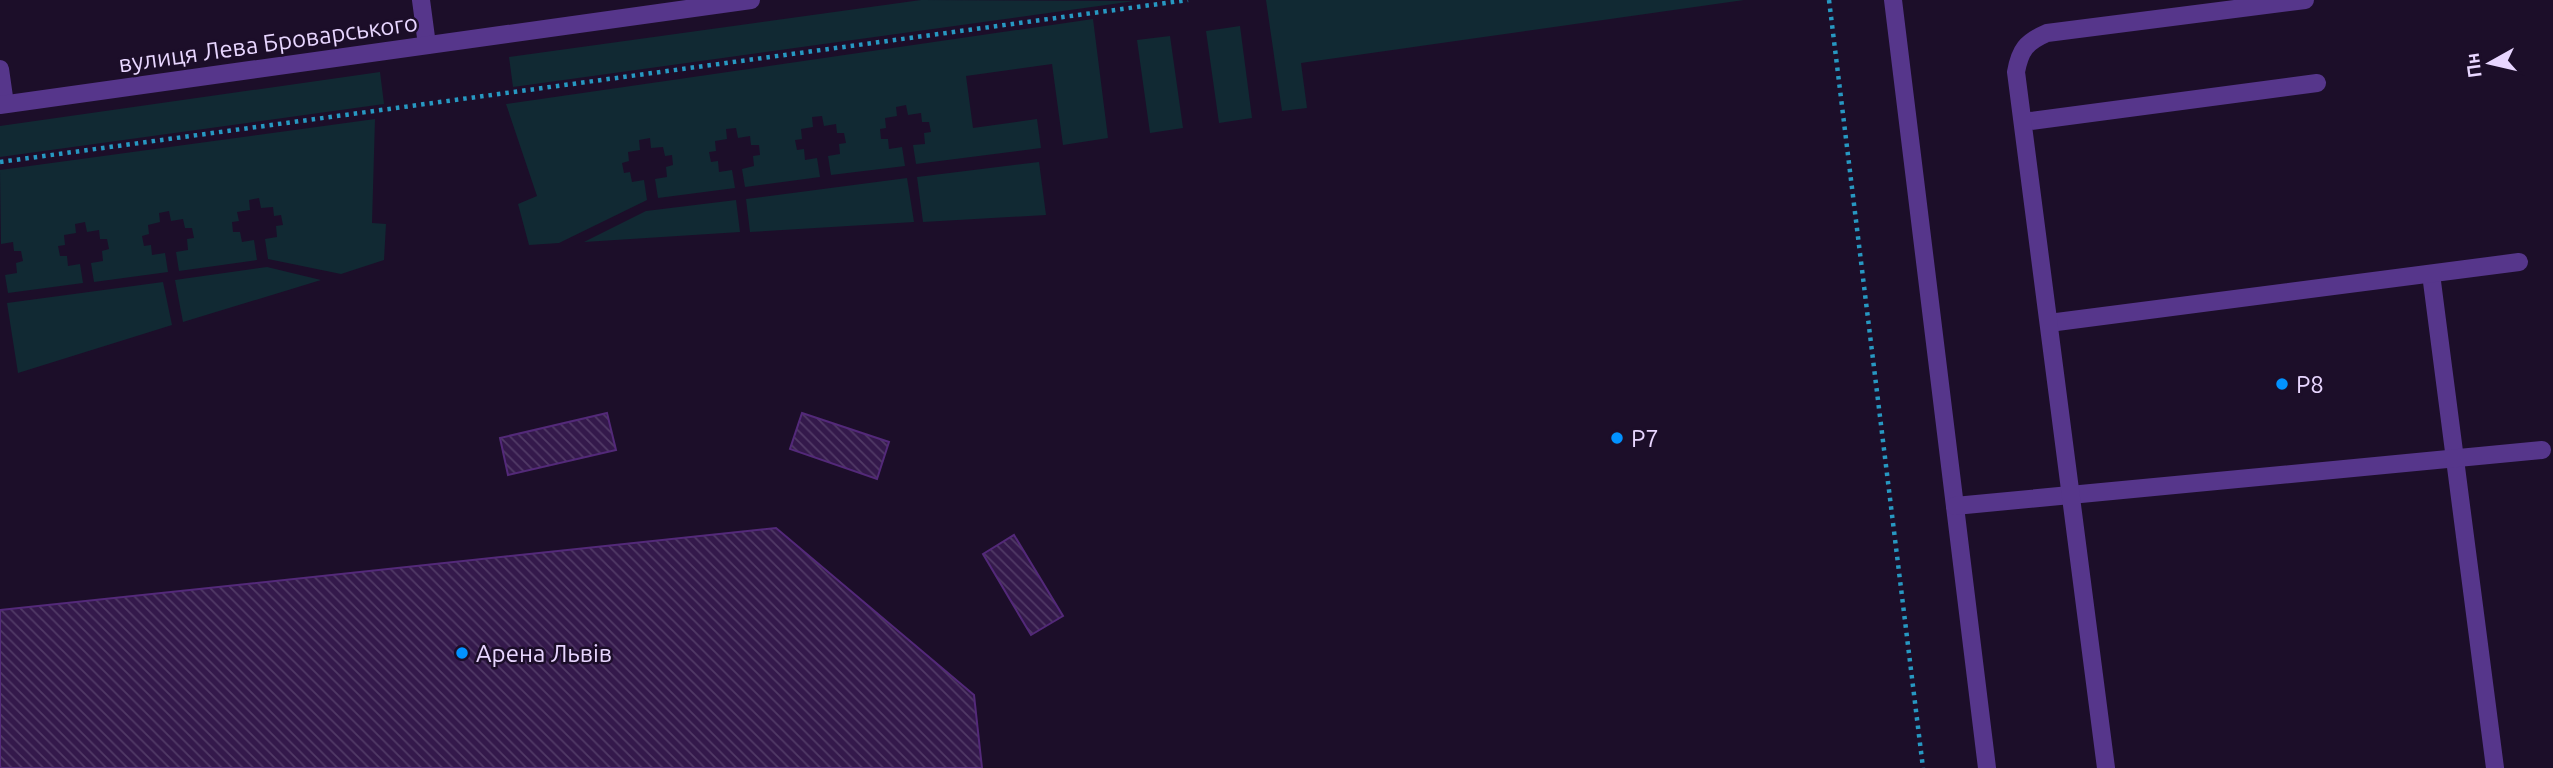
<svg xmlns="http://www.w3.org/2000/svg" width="2553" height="768" viewBox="0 0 2553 768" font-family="Ubuntu,sans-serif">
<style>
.green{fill:#112933}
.building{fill:url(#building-back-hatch);stroke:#532979;stroke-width:2}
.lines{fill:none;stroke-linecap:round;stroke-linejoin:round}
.path{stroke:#2798c2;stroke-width:4.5;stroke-dasharray:3.5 5;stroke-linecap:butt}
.lane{stroke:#56368b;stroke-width:18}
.street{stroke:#56368b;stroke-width:18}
.poi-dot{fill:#0292ff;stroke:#1c0e29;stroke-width:2.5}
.labels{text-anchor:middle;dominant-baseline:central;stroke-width:5;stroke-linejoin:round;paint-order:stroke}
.street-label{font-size:24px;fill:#e8d6ff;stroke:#1c0e29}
.poi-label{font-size:24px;fill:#e8d6ff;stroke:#1c0e29;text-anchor:start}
</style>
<defs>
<pattern id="building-back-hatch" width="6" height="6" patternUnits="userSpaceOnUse" patternTransform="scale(1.75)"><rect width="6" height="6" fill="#34194b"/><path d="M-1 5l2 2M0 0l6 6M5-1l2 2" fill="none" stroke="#513a66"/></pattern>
</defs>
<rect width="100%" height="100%" fill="#1c0e29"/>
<g class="green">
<path d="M921,0L1135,1L513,87L509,57Z"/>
<path d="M1266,0H1744L1301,63L1307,108L1282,111Z"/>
<path d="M1093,19L1108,138L1063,145L1052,64L966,76L973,128L1037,119L1041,148L916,164L913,145L925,144L924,133L931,132L929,122H922L921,113L908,115L906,105L896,107L897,116L885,118L886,128L880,129L881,139H888L889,149L902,147L905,166L831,175L828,156L840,154L839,144L846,143L844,133H837L836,124L824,126L822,116L812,117L813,127L801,129L802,139L795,140L797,150L804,149L805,160L817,158L820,177L745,187L742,169L754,166L753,156L760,155L759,145H751L750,136L738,138L736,128L726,129L727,139L715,141L716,151L709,152L711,162L718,161L719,172L732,170L735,188L658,198L655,179L667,177L666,167L673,165L672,155L665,156L663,147L651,148L650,138L639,140L640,150L628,152L629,161L622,163L624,173L630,172L632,182L644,180L647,200L559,243L529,245L518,204L537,196L506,104Z"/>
<path d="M1240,26L1252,118L1219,123L1206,31Z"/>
<path d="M1170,36L1183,128L1150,133L1137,40Z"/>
<path d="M380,72L384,104L0,157V126Z"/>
<path d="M375,119L372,223L386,224L384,260L341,274L268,259L265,239L277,237L276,226L283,225L281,215L274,216L273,207L261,208L259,198L249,200L250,210L237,212L239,221L232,222L233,232H240L242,242L254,240L257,260L179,271L176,252L188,250L187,239L194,238L192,228H185L183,219L171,221L169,211L159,213L160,222L148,225L149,234L142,236L144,246L151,245L152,255L165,253L168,272L94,282L91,263L103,261L102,251L109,249L107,239H100L99,230L87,232L85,222L75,224L76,233L64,235L65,245L58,246L60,256H67L68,266L80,264L83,283L8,293L5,275L17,273L16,263L23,261L21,251H14L13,242L1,244L0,170Z"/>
<path d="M1039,162L1046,215L923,222L917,177Z"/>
<path d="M907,178L914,222L750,232L746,199Z"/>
<path d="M736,200L740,232L584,242L646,211Z"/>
<path d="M267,267L321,280L183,322L175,280Z"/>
<path d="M163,282L172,325L18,373L7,303Z"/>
</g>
<g class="building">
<path d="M607,413L616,450L508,475L500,438Z"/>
<path d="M802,413L889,442L877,479L790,449Z"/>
<path d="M776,528L974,695L982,768H0V610Z"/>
<path d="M1014,535L1063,616L1031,635L983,554Z"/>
</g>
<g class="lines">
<g class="path">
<path d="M1829,0L1923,768"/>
<path d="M0,162L1188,0"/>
</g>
<g class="lane">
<path d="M421,0L427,45"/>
<path d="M1893,0L1987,768"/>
<path d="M0,69L5,104"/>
<path d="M2023,122L2317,83"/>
<path d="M2431,274L2495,768"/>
<path d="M2049,323L2519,262"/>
<path d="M1955,506L2542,450"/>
<path d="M2106,768L2016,72C2020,50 2026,42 2047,33L2305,0"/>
</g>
<path class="street" d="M0,105L751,0"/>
</g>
<g class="poi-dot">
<circle cx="2282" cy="384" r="7"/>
<circle cx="1617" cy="438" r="7"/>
<circle cx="462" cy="653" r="7"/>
</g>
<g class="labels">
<g class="street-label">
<text transform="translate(268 43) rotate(-8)">вулиця Лева Броварського</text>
</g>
<g class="poi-label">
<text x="2296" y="384">P8</text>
<text x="1631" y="438">P7</text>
<text x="476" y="653">Арена Львів</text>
</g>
</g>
<g transform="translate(2490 63) rotate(262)" stroke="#1c0e29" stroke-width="5" paint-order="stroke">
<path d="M0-5L12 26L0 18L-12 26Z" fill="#e8d6ff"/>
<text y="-10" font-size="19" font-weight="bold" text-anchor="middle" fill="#e8d6ff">Пн</text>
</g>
</svg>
